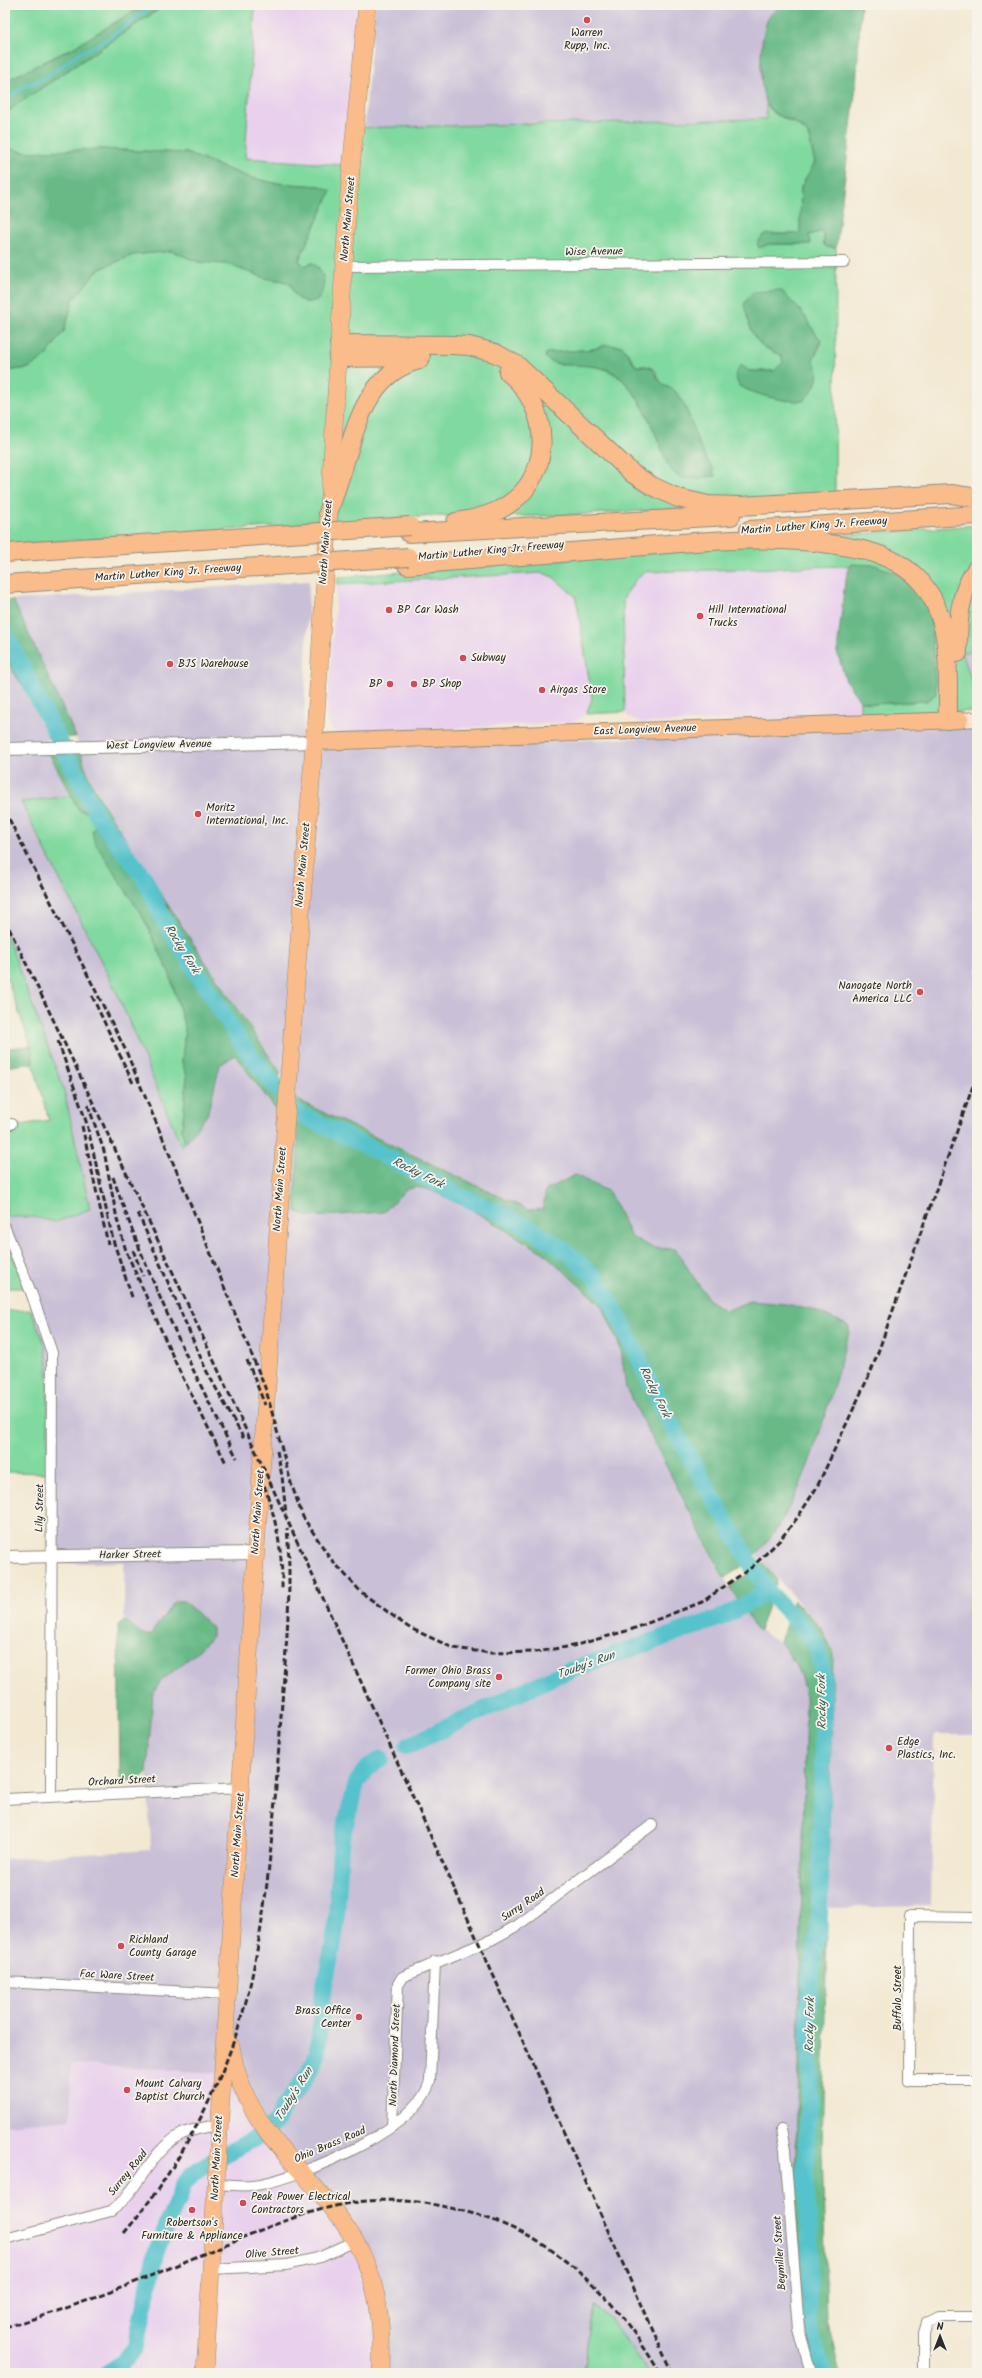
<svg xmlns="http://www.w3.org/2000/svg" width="982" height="2378" viewBox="0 0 982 2378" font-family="Kalam,sans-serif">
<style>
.built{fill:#e9d1ed}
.industrial{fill:#c9bfd7}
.green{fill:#80d99f;stroke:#568265;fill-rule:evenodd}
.forest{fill:#68b986;stroke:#4a7258}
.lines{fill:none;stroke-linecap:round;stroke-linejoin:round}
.stream{stroke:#56c3cc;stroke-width:3}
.river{stroke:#56c3cc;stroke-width:17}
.minor-casing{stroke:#8f8a7f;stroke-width:12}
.tertiary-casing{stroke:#8f8a7f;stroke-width:14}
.secondary-casing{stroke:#8f8a7f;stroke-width:16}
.primary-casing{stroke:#8f8a7f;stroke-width:18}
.trunk-casing{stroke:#8f8a7f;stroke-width:18}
.motorway-casing{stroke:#8f8a7f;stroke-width:20}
.minor{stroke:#fff;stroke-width:10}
.tertiary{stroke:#fff;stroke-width:12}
.secondary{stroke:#fde4d0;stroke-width:14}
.primary{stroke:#f9bc8a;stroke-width:16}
.trunk{stroke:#f9bc8a;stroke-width:17}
.motorway{stroke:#f9bc8a;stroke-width:18}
.rail{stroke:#2b2b2b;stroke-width:3;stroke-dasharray:6 3;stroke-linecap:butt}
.motorway-bridge-casing{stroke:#8f8a7f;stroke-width:20;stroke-linecap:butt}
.motorway-bridge{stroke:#f9bc8a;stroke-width:18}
.poi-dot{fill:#d1495b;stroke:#f7f3e8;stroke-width:1.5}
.labels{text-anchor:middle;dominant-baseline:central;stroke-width:3.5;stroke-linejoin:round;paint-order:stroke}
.poi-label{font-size:11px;fill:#2b2b2b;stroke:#f7f3e8;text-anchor:start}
.street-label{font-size:11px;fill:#2b2b2b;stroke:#f7f3e8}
.water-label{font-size:12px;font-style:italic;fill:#38595b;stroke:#f7f3e8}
</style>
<rect width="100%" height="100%" fill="#f7f3e8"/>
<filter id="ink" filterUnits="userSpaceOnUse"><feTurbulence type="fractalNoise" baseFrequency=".025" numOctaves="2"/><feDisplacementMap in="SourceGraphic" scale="8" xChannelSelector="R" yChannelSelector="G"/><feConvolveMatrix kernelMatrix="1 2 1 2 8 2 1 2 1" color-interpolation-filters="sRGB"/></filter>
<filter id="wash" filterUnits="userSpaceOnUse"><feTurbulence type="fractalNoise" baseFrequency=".012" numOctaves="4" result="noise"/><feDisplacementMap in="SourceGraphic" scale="16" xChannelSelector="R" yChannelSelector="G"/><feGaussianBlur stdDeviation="0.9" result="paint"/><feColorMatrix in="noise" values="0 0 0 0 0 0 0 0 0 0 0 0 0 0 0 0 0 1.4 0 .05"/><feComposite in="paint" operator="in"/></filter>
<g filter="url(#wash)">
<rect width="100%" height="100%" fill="#f3e9d3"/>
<g class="built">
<path d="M255,5H361L344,165L244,158Z"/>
<path d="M851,564L845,581L837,652L846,681L860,701V716L643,723L629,718L625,712L623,599L634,582L644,572Z"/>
<path d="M543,573L553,577L575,596L592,699L586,714L574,722L341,734L333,731L326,721L337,584Z"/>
<path d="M69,2064L216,2073L340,2223L367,2271L378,2373H5V2125L70,2118Z"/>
</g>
<g class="industrial">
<path d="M375,5H784L770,16L764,34L762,87L766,102L767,119L364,128Z"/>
<path d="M309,581L303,750L977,726V1735H934L931,1906L828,1908L833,1653L821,1628L756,1554L787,1513L806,1471L849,1334V1327L812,1309L785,1304L749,1301L726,1311L709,1300L675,1249L653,1248L631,1237L609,1192L543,1209L528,1210L295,1099L280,1072L198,953L113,819L82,762L76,737L13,600Z"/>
<path d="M962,652H977V698Z"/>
<path d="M5,654L9,665L47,729L48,752L71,796L22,802L117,993L181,1145L207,1115L220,1065L235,1055L298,1135L299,1153L294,1196L308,1217L383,1212L406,1189L417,1187L430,1190L469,1208L544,1253L603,1307L621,1349L626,1388L718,1568L755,1628L780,1642L791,1655L803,1677L807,1723L795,2201L800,2300L809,2351L816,2373H649L608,2317L589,2330L583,2373H378L367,2271L340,2223L216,2073L70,2064L71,2119L5,2125V1859L151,1850L147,1773L153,1694L160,1682L197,1652L212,1636V1628L142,1634L124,1620V1562L47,1564L48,1473L45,1345L5,1238V1217H34L56,1222L64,1090L5,931Z"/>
</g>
<g class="green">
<path d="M5,5H144L71,49L5,81Z"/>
<path d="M165,5H255L245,158L344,165L348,128L766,119V104L775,114L796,124L807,132L815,162L801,187L800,231L798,234H777L759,247L769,244H810L809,235L820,232L824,236V245L827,247L836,248L835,495C702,507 568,520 435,516L5,545V371L29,368L64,331L73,300L98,270L133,255L172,251L198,262L227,264L265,278L284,281L291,285C294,296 297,299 308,303L320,269L312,263L304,266L299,260L330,191L320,186L274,183L248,177L186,153L100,149L23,152L5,147V117L12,108ZM781,290C788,299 796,305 803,314C810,322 813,332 821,340L819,349L788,401L739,386L749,371H774L783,362L781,355L771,351ZM606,345L627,351L636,366H646L655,370L660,382L674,390L704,455L714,470L667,462C656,435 639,386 611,372C594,363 577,364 560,365L547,353L594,349Z"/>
<path d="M977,525V652H962L977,698V711L860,716V701L874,704L926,701L936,694L875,565L644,572L634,582L623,599L625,712L586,714L592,699L578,609L575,596L553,577L543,573L337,584L338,577L697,549L800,538Z"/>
<path d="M71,796L79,810L93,814L97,823L92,831L144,919L169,972L185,1028L182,1062L187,1076L182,1130L185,1143L181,1145L117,993L21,802Z"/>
<path d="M5,931L64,1090L90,1209L56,1222L34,1217H6L5,1128L49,1120L33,1063L31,1046L5,973Z"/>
<path d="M5,1238L25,1288H5Z"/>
<path d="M31,1310L45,1345L48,1363V1473L5,1472V1311Z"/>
<path d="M595,2306L608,2317L649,2373H583L589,2330Z"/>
</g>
<g class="forest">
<path d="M144,5H165L12,108L5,117V81L71,49Z"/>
<path d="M784,5H861L856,86L836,248L827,247L824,245V236L820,232L809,235L811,244H769L759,248L757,243L765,234H798L800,231L801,187L815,162C812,154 811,140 807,133C798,118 775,120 767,104C758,87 759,35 769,17C772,12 779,8 784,5Z"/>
<path d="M5,147L23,152L100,149L186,153L248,177L274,183L320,186L331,191L299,260L304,266L312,263C327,273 326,285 318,300C304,304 295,301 291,285L284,281L265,278L227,264L198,262L172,251L133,255L98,270L73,300L64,331L46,356L29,368L5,371Z"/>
<path d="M781,290C788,299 796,305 803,314C810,322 813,332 821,340L813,360C823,375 815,390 803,401C782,402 757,395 739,386L735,375L741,365L749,371H774L783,362L781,355C752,345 751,332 744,304L753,292Z"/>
<path d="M606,345L622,346L636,366C657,366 650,369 661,382C664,387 670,387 674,390C689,404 694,437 704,455C708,463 713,468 715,476C704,477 686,482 676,475C668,469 664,454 660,445C650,420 636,386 612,372C591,360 556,371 545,357L546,353L594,349Z"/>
<path d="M851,564L875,565L900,575L919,591L930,608L936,694L926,701L874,704L860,701L846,681L837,652L845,581Z"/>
<path d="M13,600L76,737L48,738C46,708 16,685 6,656C1,643 5,616 5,601Z"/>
<path d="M48,751H81C84,779 118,827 134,852C181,927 230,999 280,1072L277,1111L235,1055L220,1065L207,1115L185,1143L182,1130L187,1077L182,1062L185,1028L169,972L144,919L94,841L92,831L97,823L93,814L79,810Z"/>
<path d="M31,1046L33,1063L5,1067V1048Z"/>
<path d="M295,1099L528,1210L543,1209L546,1190L575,1175L609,1192L631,1237L653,1248L675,1249L709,1300L726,1311L749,1301L785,1304L812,1309L849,1326V1333C828,1401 806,1505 756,1554C747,1564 735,1571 724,1578L626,1388L621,1349L603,1307L544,1253L469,1208L430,1190L417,1187L406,1189L384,1212L308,1217L296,1211C293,1185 299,1161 298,1135L292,1130Z"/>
<path d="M763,1563L777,1580L759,1631L755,1628L730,1587Z"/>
<path d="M794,1600L821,1628L833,1653L822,2149L827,2319L840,2373H816L809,2351L800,2300L795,2201L806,1699C802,1675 795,1661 780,1642Z"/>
<path d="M175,1601H184L212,1628V1636L197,1652L160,1682L153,1694L147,1773L134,1782L120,1778L118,1625L124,1620L142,1634L150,1635Z"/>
</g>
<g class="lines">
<path class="stream" d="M5,101L23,87L44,79L78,54L106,40L154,5"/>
<g class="river">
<path d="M5,633L98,817L145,879L163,919L242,1044L297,1113L364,1145L460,1196L498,1212L533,1230L567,1252L597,1279L619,1317L668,1419L756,1573L768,1591L815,1641L824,1676L819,1931L811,1970L808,2016L810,2087L805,2179L810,2233L808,2316L813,2344L824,2373"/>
<path d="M407,1746L560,1674L725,1616L768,1591"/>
<path d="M106,2373L123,2362L135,2348L156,2252L183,2186L192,2174L203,2166L256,2138L276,2123L282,2109L311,2070L317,2053L321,2025L322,1995L332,1951L336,1926L341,1840L357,1782L369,1767L381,1759"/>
</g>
</g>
</g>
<g filter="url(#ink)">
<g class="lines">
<g class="minor-casing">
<g id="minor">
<path d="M344,266L844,262"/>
<path d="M5,1124H11"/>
<path d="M5,1228L32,1295L52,1353L51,1796"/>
<path d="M5,1799L241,1788"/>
<path d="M977,1917L910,1916L909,2080H977"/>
<path d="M5,1982L228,1994"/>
<path d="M392,2126L398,1984L402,1977L493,1939L518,1925L652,1825"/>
<path d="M781,2130L785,2150L799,2329L811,2373"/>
<path d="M215,2184C231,2185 246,2187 261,2184C305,2175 421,2128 430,2080L435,1961"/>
<path d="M5,2239L111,2211C139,2191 150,2150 182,2134C193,2129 206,2127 218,2125"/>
<path d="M211,2269L287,2265L321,2257L355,2241"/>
<path d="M924,2373V2334L927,2322L939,2316H977"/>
</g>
</g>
<g class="tertiary-casing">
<g id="tertiary">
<path d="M5,749L314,742"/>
<path d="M5,1557L255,1553"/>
</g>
</g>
<g class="secondary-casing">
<path id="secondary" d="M960,720L977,719"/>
</g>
<g class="primary-casing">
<path id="primary" d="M314,742L960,720"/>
</g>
<g class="trunk-casing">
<g id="trunk">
<path d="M231,2046C245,2137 313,2169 355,2241C379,2281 383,2327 381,2373"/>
<path d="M205,2373C236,1829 272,1286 314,743C327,568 335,393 347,219C352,147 361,76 367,5"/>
</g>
</g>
<g class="motorway-casing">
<g id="motorway">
<path d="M339,344L452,345L469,346L495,353L517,365L633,474L652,486L678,498L708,505L740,506L951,494L977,498"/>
<path d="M338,358L421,357"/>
<path d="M328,513C335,493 342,472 348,452C359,413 375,371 419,360"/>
<path d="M456,522C470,520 484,517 497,511C555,483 554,410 508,372"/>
<path d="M749,530L977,515"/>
<path d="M409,533L731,516"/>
<path d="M407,565C479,559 550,554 622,548C701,541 785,532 863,550C884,555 906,565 921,582C954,621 947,672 948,720"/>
<path d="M958,653C958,622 958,594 977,568"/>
</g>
</g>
<use href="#minor" class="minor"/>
<use href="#tertiary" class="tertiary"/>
<use href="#secondary" class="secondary"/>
<use href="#primary" class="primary"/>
<use href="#trunk" class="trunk"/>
<use href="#motorway" class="motorway"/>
<g class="rail">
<path d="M5,811L125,1049L193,1210L266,1390L291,1483L303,1517L330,1558L361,1592L408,1627L453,1648L491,1653L535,1652L573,1646L630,1630L702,1602L752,1567L779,1541L798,1517L817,1487L872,1369L977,1075"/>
<path d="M5,920C238,1399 453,1887 672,2373"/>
<path d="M92,996L133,1083"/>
<path d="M58,1041L87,1124L113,1240L133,1300"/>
<path d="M88,1105L104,1151L117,1219L126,1251L178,1368L226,1463"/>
<path d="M82,1126L108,1244"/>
<path d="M113,1177C146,1274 190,1366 237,1458"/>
<path d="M138,1213L206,1370L244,1439"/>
<path d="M133,1250L143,1276"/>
<path d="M247,1360L265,1405"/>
<path d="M277,1451L282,1476L286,1514"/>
<path d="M261,1477C275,1513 283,1550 282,1589"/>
<path d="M124,2233C184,2163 233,2067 252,1976C269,1896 274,1814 280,1732C284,1665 293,1595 287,1528"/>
<path d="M5,2327C71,2309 135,2283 198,2256C242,2238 285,2218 331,2207C369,2197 409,2199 446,2207C548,2228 608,2286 660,2373"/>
</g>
<g class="motorway-bridge-casing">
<g id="motorway-bridge">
<path d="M5,553L410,526"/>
<path d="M5,584L408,557"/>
</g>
</g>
<use href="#motorway-bridge" class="motorway-bridge"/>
</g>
</g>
<g class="poi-dot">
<circle cx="587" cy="20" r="4"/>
<circle cx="389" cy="610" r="4"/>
<circle cx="700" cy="616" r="4"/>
<circle cx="463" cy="658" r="4"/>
<circle cx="170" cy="664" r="4"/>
<circle cx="390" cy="684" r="4"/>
<circle cx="414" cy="684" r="4"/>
<circle cx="542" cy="690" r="4"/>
<circle cx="198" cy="814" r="4"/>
<circle cx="920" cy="992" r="4"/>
<circle cx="499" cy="1677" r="4"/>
<circle cx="889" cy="1748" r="4"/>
<circle cx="121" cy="1946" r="4"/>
<circle cx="359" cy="2017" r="4"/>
<circle cx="127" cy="2090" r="4"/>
<circle cx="243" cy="2203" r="4"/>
<circle cx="192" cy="2210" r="4"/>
</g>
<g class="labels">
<g class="poi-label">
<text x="587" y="33" text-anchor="middle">Warren<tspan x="587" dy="13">Rupp, Inc.</tspan></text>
<text x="397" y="610">BP Car Wash</text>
<text x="708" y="610">Hill International<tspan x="708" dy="13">Trucks</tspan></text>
<text x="471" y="658">Subway</text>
<text x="178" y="664">BJS Warehouse</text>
<text x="382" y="684" text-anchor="end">BP</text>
<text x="422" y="684">BP Shop</text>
<text x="550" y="690">Airgas Store</text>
<text x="206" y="808">Moritz<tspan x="206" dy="13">International, Inc.</tspan></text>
<text x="912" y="986" text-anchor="end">Nanogate North<tspan x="912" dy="13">America LLC</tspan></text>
<text x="491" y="1671" text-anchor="end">Former Ohio Brass<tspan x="491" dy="13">Company site</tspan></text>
<text x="897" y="1742">Edge<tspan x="897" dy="13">Plastics, Inc.</tspan></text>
<text x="129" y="1940">Richland<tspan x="129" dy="13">County Garage</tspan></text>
<text x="351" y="2011" text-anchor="end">Brass Office<tspan x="351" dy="13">Center</tspan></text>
<text x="135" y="2084">Mount Calvary<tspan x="135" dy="13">Baptist Church</tspan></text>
<text x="251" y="2197">Peak Power Electrical<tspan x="251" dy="13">Contractors</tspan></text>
<text x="192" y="2223" text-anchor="middle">Robertson's<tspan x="192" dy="13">Furniture &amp; Appliance</tspan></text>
</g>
<g class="street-label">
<text transform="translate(348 219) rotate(-85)">North Main Street</text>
<text transform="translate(594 252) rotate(-1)">Wise Avenue</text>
<text transform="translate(814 526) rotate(-4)">Martin Luther King Jr. Freeway</text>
<text transform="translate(326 542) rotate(-86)">North Main Street</text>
<text transform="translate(491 551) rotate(-5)">Martin Luther King Jr. Freeway</text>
<text transform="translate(168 573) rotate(-4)">Martin Luther King Jr. Freeway</text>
<text transform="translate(645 730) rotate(-2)">East Longview Avenue</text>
<text transform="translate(159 745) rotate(-1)">West Longview Avenue</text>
<text transform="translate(303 865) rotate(-85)">North Main Street</text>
<text transform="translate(280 1189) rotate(-86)">North Main Street</text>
<text transform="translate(40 1508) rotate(-89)">Lily Street</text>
<text transform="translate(258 1512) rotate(-86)">North Main Street</text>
<text transform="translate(130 1555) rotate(-1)">Harker Street</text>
<text transform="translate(122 1781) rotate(-3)">Orchard Street</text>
<text transform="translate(238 1835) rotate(-86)">North Main Street</text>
<text transform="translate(523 1905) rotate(-34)">Surry Road</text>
<text transform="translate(117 1976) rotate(3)">Fac Ware Street</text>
<text transform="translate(898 1998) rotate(-90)">Buffalo Street</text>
<text transform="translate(395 2055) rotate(-88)">North Diamond Street</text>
<text transform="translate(330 2145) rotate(-23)">Ohio Brass Road</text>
<text transform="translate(217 2158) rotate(-87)">North Main Street</text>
<text transform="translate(128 2173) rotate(-51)">Surrey Road</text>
<text transform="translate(272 2253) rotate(-5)">Olive Street</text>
<text transform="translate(780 2253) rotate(-94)">Beymiller Street</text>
</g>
<g class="water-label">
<text transform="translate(182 949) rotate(58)">Rocky Fork</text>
<text transform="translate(418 1173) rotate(26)">Rocky Fork</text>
<text transform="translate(655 1392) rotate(64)">Rocky Fork</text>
<text transform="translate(586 1665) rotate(-20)">Touby's Run</text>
<text transform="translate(822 1702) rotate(-91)">Rocky Fork</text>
<text transform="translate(810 2025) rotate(-89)">Rocky Fork</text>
<text transform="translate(294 2094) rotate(-58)">Touby's Run</text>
</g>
</g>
<rect width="982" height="2378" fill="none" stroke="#f7f3e8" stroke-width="20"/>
<g transform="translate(940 2336)" stroke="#f7f3e8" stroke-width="3" paint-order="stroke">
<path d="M0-3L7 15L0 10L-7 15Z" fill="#2b2b2b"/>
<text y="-6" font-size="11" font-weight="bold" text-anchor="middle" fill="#2b2b2b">N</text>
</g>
</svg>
